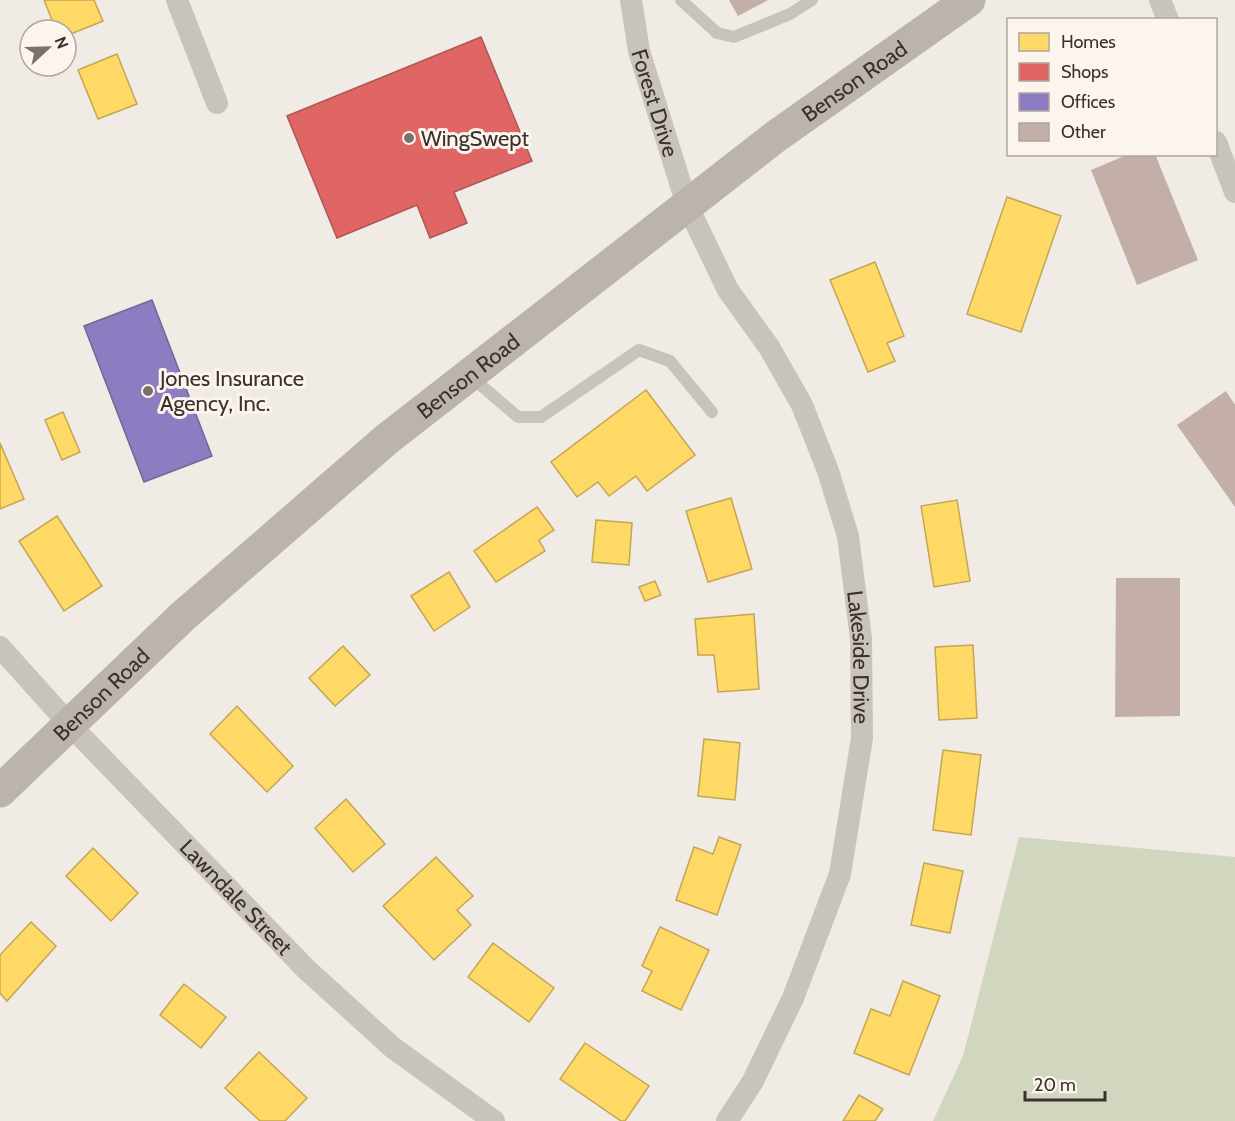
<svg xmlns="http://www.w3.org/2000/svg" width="1235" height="1121" viewBox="0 0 1235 1121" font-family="Cabin,sans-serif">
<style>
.green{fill:#d1d6bf}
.homes{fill:#ffd966;stroke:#c4a654;stroke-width:1.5}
.shops{fill:#e06666;stroke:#ae5654;stroke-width:1.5}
.offices{fill:#8e7cc3;stroke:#756595;stroke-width:1.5}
.building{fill:#c3afa7}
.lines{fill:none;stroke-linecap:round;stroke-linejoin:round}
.service{stroke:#c9c3be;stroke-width:12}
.minor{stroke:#c9c3be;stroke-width:22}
.secondary{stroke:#bab3ae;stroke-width:33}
.poi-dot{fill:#7a716c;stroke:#fbf5ee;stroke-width:2}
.labels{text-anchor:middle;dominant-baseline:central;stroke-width:6;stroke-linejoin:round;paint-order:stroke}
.street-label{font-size:22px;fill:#3b302b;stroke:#fbf5ee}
.poi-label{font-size:22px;fill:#3b302b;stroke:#fbf5ee;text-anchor:start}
</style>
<rect width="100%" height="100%" fill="#f0ebe5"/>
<path class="green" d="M1019,837L1235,857V1121H933L963,1056Z"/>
<g class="homes">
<path d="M44,0H94L103,21L66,36V30H56Z"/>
<path d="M117,54L137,104L98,119L78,70Z"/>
<path d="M1007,197L1061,216L1021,332L967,314Z"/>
<path d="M875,262L904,336L887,343L895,361L868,372L830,280Z"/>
<path d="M646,390L695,455L647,491L636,476L609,496L598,482L577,497L551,462Z"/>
<path d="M63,412L80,452L62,460L45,420Z"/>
<path d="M0,443L24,499L0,509Z"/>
<path d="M731,498L752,569L708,582L686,511Z"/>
<path d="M957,500L970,581L934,587L921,506Z"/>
<path d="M537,507L554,530L539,540L545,551L496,582L474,551Z"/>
<path d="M57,516L102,586L64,611L19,541Z"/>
<path d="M596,520L632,523L629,565L592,562Z"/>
<path d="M449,572L470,607L434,631L411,596Z"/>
<path d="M655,581L661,595L645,601L639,587Z"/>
<path d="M754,614L759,689L718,692L714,655H698L695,619Z"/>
<path d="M973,645L977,718L939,720L935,647Z"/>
<path d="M343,646L370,675L335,706L309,678Z"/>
<path d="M237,706L293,766L267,792L210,734Z"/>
<path d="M704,739L740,743L735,800L698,796Z"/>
<path d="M943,750L981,755L971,835L933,830Z"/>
<path d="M346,799L385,844L353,872L315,828Z"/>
<path d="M719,837L741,845L717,915L676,900L694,847L713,854Z"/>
<path d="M93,848L138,893L111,921L66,876Z"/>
<path d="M436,857L473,896L457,910L471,925L434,960L383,906Z"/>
<path d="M924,863L963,871L950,933L911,925Z"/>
<path d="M31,922L56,946L7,1001L0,993V955Z"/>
<path d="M660,927L709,950L681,1010L642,991L652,971L642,966Z"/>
<path d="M493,943L554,988L529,1022L468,977Z"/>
<path d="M903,981L940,996L909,1075L854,1053L871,1009L890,1016Z"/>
<path d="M184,984L226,1017L201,1048L160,1015Z"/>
<path d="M585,1043L649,1086L625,1121H621L560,1079Z"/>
<path d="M259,1052L307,1098L285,1121H260L225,1088Z"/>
<path d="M859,1095L883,1109L875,1121H843Z"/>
</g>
<path class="shops" d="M481,37L532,161L454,192L467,223L430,238L417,205L337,238L287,116Z"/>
<path class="offices" d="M152,300L212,456L144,482L84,326Z"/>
<g class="building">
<path d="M729,0H768L738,16Z"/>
<path d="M1129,154H1155L1198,260L1137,285L1091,170Z"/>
<path d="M1226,391L1235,405V507L1177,425Z"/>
<path d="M1116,578H1180V716L1115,717Z"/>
</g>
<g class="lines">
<g class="service">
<path d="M681,0L717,33L734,37L790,14L812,0"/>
<path d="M470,376L518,417H541L639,350L670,361L712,412"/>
</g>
<g class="minor">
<path d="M177,0L217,103"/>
<path id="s1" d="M631,0L639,51L687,205L728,290L769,347L802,405L828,471L848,536L861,639L862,738L840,874L793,998L753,1081L727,1121"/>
<path d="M1160,0L1168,20"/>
<path d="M1216,142L1235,192"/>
<path id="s2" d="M0,647L70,725L306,969L392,1047L494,1121"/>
</g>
<path class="secondary" id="s3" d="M0,791L182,617L387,439L775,137L969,0"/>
</g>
<g class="poi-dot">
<circle cx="409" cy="138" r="6"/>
<circle cx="148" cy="391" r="6"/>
</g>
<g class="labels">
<g class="street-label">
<text stroke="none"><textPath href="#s3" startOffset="1112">Benson Road</textPath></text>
<text stroke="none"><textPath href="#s1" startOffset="106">Forest Drive</textPath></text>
<text stroke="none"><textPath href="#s3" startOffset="626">Benson Road</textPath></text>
<text stroke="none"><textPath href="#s1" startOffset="705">Lakeside Drive</textPath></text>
<text stroke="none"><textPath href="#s3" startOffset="140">Benson Road</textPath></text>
<text stroke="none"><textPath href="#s2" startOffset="344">Lawndale Street</textPath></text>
</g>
<g class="poi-label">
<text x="421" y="138">WingSwept</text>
<text x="160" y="378">Jones Insurance<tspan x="160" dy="25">Agency, Inc.</tspan></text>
</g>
</g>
<rect x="1007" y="18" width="210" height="138" fill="#fbf5ee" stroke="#aea6a0" stroke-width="1.5"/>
<rect x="1019" y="33" width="30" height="18" fill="#ffd966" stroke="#aea6a0" stroke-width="1.5"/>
<text x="1061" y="48" font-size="18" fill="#3b302b">Homes</text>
<rect x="1019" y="63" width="30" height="18" fill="#e06666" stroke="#aea6a0" stroke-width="1.5"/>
<text x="1061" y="78" font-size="18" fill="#3b302b">Shops</text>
<rect x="1019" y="93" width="30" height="18" fill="#8e7cc3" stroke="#aea6a0" stroke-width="1.5"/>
<text x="1061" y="108" font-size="18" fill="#3b302b">Offices</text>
<rect x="1019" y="123" width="30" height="18" fill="#c3afa7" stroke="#aea6a0" stroke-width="1.5"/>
<text x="1061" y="138" font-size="18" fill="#3b302b">Other</text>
<g transform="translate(48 48) rotate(68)"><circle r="28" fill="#fbf5ee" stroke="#aea6a0" stroke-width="1.5"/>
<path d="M0-4.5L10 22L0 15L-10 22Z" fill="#7a716c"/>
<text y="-9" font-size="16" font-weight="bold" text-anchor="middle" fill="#3b302b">N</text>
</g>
<path d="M1025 1091v9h80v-9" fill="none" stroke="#3b302b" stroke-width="3"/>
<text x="1034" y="1091" font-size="18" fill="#3b302b" stroke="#fbf5ee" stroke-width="4.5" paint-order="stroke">20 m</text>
</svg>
